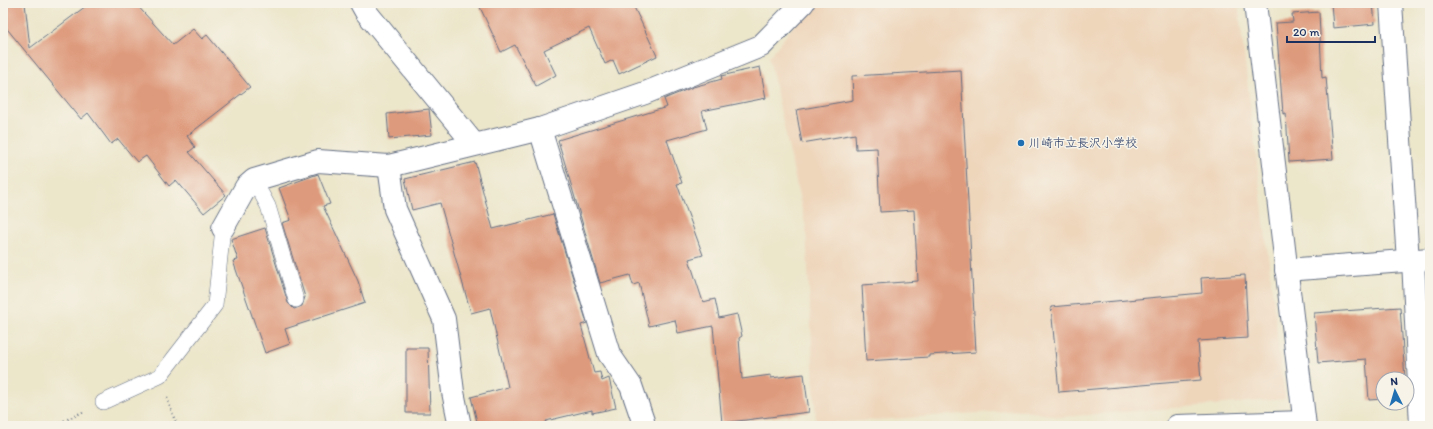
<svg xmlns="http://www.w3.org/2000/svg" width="1433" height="429" viewBox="0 0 1433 429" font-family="Itim,'Klee One',sans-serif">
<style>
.built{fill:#eed6bb}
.building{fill:#de9a7b}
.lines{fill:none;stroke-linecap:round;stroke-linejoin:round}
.lane-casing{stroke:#646f84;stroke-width:16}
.street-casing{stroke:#646f84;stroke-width:24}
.path{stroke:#646f84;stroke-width:2.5;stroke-dasharray:1 3;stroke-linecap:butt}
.lane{stroke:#fff;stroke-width:15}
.street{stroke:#fff;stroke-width:22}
.poi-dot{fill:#1f6fb2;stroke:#f7f3e8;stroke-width:1.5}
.labels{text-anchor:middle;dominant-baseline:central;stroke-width:3;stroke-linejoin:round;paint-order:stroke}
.poi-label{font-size:12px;fill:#1b2f5e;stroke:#f7f3e8;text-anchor:start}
</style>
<rect width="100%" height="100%" fill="#f7f3e8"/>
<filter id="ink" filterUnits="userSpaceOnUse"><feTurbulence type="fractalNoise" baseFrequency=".025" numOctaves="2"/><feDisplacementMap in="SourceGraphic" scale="8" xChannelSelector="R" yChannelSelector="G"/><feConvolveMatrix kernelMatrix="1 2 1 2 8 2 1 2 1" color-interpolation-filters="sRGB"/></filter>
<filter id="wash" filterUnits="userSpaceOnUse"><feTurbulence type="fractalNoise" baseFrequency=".012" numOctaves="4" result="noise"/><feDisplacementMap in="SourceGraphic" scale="16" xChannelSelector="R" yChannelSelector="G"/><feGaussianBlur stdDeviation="0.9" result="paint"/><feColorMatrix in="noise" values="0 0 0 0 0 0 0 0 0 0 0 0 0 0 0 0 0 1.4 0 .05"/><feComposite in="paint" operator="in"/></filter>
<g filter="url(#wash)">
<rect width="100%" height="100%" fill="#ece6cb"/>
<path class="built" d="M812,3H1238L1285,399L1061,417L1022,410L816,424L806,228L769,57Z"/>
<g id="blocks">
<g class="building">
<path d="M3,3H25L30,48L90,3H135L173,45L193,29L202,39L207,35L250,87L187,136L195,147L189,152L226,195L204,213L176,180L169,186L146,156L137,162L118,139L111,144L88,113L81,119L3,24Z"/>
<path d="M478,3H642L634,7L657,56L619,74L613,60L605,64L589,28L544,50L556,75L536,86L515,45L501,52Z"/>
<path d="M1331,3H1373L1375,24L1333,28Z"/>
<path d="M1319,12L1322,78L1326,77L1333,159L1289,162L1286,113L1283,114L1276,23L1293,22L1292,14Z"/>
<path d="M760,67L766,98L702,111L707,129L667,140L682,183L677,184L703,255L689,259L703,302L715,299L719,318L737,314L742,336L739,338L742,379L771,375V378L804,374L809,412L722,423L713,326L678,333L675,320L649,326L639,283L633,285L630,275L600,283L558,140L667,107L664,99L693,87L722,79L721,76Z"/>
<path d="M961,70L976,352L929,355V357L866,361L862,285L918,281L914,210L880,212L877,148L856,149L855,134L802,143L796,110L853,100L852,76Z"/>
<path d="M429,109L432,135L389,139L387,114Z"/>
<path d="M475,162L493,229L553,214L587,323L581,325L594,373L600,372L602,381L609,378L616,408L592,413V410L546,421L548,426H478L471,397L508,387L490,308L471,313L440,203L412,210L405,179Z"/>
<path d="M318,174L330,204L323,206L358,281L365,303L285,329L290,344L265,353L233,261L238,260L231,239L265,228L288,303L294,309L302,306L305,297L282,223L291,220L279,188Z"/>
<path d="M1245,275L1248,338L1198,341L1201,380L1059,392L1051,307L1202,293L1201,278Z"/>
<path d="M1400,307L1405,379H1383V399L1369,400L1366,359L1318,363L1314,313Z"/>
<path d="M406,348H428L430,413H406Z"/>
</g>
</g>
</g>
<g filter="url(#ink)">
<use href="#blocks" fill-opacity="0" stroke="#646f84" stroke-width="1"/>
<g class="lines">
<g class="lane-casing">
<g id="lane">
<path d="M254,180L268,206L296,300"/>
<path d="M103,402L160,376L215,305L223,228"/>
</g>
</g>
<g class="street-casing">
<g id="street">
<path d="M361,3L366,12L474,144"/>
<path d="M1255,3L1305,426"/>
<path d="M1391,3L1408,261"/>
<path d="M540,129L609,354L631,386L643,421V426"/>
<path d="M389,166L395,209L444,319L453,392L460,426"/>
<path d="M223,228L246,187L254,180L318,161L389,166L540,129L645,93L761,46L803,3"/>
<path d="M1413,260L1421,426"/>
<path d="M1286,270L1430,259"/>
<path d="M1177,426L1304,422"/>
</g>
</g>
<g class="path">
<path d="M167,398L177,426"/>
<path d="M53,426L83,412"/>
</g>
<use href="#lane" class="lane"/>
<use href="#street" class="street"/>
</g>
</g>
<circle class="poi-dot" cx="1021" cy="143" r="4"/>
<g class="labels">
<g class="poi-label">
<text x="1029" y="143">川崎市立長沢小学校</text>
</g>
</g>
<rect width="1433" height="429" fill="none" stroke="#f7f3e8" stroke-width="16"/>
<g transform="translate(1395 391) rotate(355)"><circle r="19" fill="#f7f3e8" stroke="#9fa5b1"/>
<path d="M0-3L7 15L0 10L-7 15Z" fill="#1f6fb2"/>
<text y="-6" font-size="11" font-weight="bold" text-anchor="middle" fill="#1b2f5e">N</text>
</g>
<path d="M1287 36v6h88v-6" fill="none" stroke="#1b2f5e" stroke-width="2"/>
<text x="1293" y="36" font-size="12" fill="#1b2f5e" stroke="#f7f3e8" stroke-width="3" paint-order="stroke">20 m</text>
</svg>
